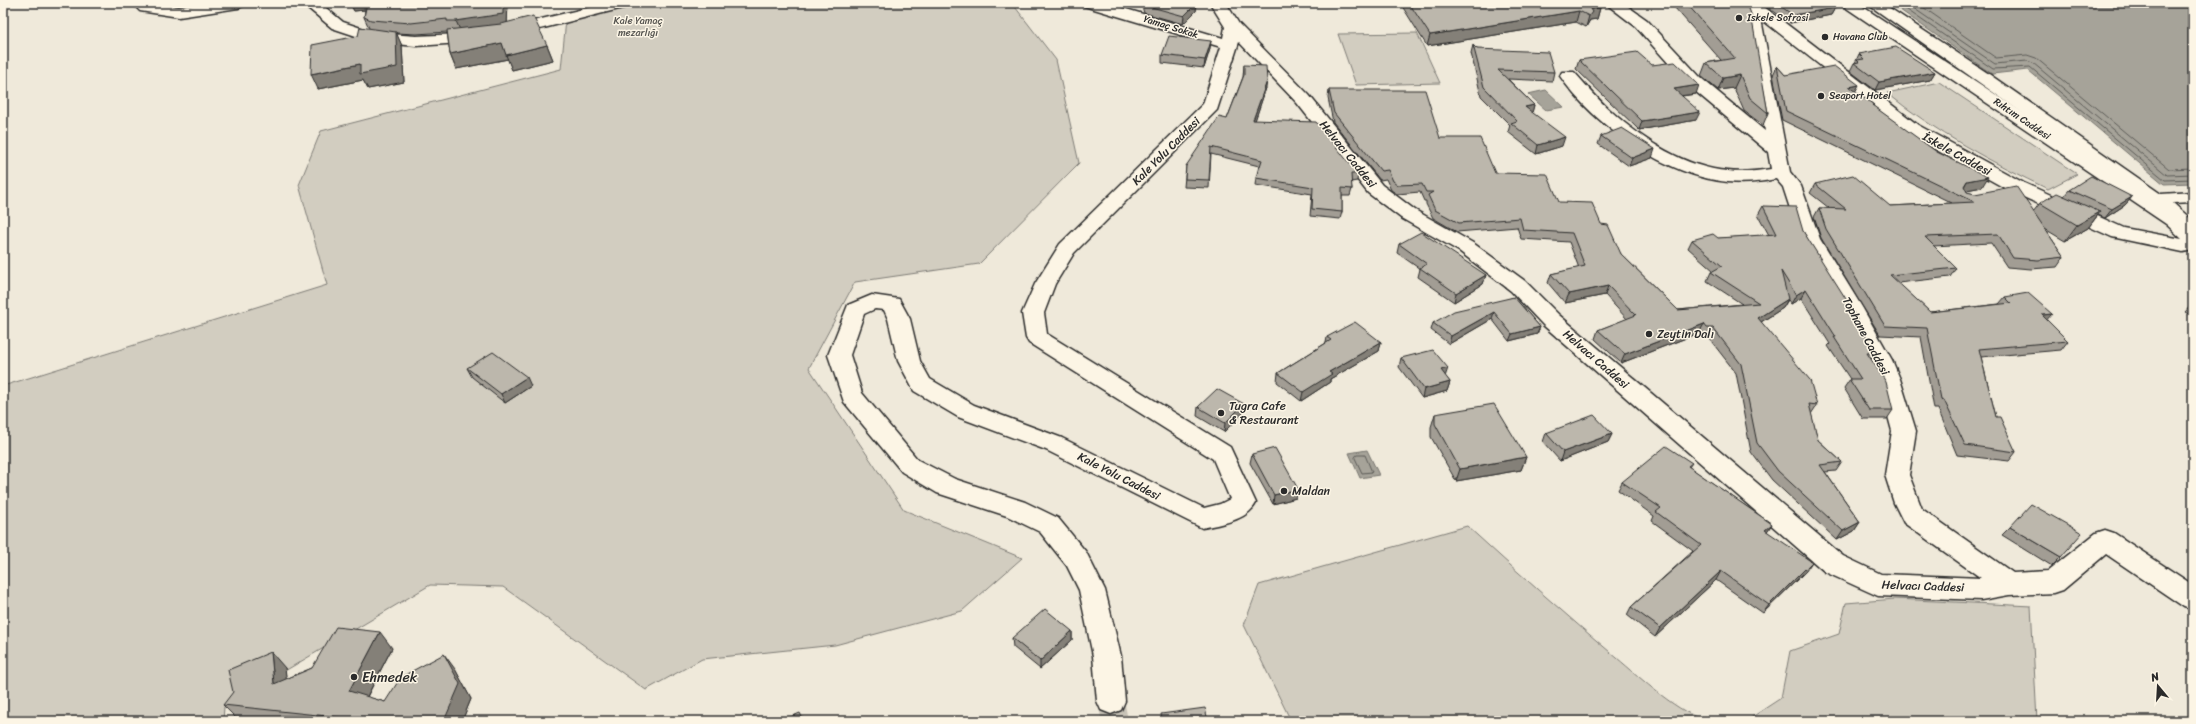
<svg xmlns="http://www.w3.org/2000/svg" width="2196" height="724" viewBox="0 0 2196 724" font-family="Sriracha,sans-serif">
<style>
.green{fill:#d2cdc0;stroke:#7e7c76}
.water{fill:#a6a399;stroke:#75736d}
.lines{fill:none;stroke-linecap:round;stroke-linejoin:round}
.shore{stroke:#5c5b57;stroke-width:1}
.minor-tunnel{stroke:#c8c3b7;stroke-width:26;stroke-dasharray:26 13;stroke-linecap:butt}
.pedestrian-casing{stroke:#2b2b2b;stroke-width:3}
.minor-casing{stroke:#2b2b2b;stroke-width:3}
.tertiary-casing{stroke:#2b2b2b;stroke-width:3}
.pedestrian{fill:#fcf5e5;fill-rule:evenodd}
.minor{fill:#fcf5e5;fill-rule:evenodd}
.tertiary{fill:#fcf5e5;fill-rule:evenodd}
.wall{fill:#a29d94;stroke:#2b2b2b}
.shaded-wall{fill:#848078;stroke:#2b2b2b}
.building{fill:#bcb7ac;stroke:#2b2b2b}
.poi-dot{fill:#2b2b2b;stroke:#fcf5e5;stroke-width:1.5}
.labels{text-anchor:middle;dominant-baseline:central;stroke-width:3;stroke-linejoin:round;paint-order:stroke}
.far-poi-label{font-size:10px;fill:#2b2b2b;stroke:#fcf5e5;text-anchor:start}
.far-park-label{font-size:10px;fill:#555450;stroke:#fcf5e5}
.far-street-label{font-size:10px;fill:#2b2b2b;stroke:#fcf5e5}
.street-label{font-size:12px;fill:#2b2b2b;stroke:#fcf5e5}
.poi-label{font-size:12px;fill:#2b2b2b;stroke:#fcf5e5;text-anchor:start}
.near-poi-label{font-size:14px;fill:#2b2b2b;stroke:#fcf5e5;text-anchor:start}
</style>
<rect width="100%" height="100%" fill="#efe9da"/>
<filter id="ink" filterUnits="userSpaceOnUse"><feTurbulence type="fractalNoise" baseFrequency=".025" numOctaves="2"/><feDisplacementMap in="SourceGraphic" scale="8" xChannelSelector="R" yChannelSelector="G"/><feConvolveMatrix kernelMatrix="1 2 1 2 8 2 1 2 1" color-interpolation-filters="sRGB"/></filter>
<g filter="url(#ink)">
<g class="green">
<path d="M633,3H1012L1056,60L1079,163L979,264L855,282L809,368L904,510L1022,558L962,611L835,645L702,659L646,690L503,587L430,585L224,707L223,721H3V386L327,285L299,185L321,131L561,69L566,20Z"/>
<path d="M1417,33L1440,83L1356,85L1338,34Z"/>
<path d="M1939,82L2077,174L2048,189C1993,163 1935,132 1887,93Z"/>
<path d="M1467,526C1516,571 1566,615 1617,658C1641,678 1679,715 1709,721H1291L1244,625L1259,585Z"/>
<path d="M1895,599L2031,606L2037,721H1746L1781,698L1790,651L1839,634L1846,603Z"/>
</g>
<g class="water">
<path d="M1890,3H2193V183L2164,184L2028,70L1992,74Z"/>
<path d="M1546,90L1564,107L1546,110L1528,94Z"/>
<path d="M1367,450L1379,475L1360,478L1349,453Z"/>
</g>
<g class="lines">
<g class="shore">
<path d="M1897,3L1993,69L2030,67L2165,180L2193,179"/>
<path d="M1906,3L1995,64L2027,61L2033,63L2167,175L2193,174"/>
<path d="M1917,3L1996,58L2027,55L2036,58L2169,169L2193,168"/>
<path d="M1357,455H1365L1372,472L1362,473L1355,458Z"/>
</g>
<path class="minor-tunnel" d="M1111,701L1115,721"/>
<g class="pedestrian-casing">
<path id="pedestrian" d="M1866,3H1882L1986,72L2161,194L2193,192V202L2173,203L2193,221V236L2187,234L2151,203Z"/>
</g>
<g class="minor-casing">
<g id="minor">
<path d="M145,3L179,7L207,3H246L243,6L238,8L179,17L140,11L137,8L140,5Z"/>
<path d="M302,3H320L343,22L376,33L416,36L461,34L508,27L608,3H634L631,6L508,37L461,43L416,46L374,42L332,28Z"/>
<path d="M1081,3H1106L1223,38L1225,27L1210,3H1226L1239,24L1309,95L1382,185L1415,210L1473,243L1525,281L1559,315L1843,556L1881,574L1981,578L1904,523L1894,503L1885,475L1892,431L1878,379L1870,360L1842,307L1800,239L1783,187L1776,179C1761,182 1744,184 1728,182C1667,176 1594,126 1560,76L1562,72H1574C1587,86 1598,100 1612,112C1643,140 1686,168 1728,171C1742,173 1757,171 1771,169L1768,152L1689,86L1635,26L1605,3H1623L1647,20L1701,78L1765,131L1744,5L1746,3H1758L1790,172L1801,186L1820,239L1862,307L1892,360L1900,379L1916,431L1909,475L1922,509L2013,573L2048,571L2096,533L2105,530L2114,533L2193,585V610L2184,607L2106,554L2063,590L2054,593L2009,595L1981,600L1878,596L1825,572L1543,325L1511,291L1459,251L1401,218L1368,193L1297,103L1239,42L1217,110L1074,253L1055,284L1044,313L1047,334L1230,447L1256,503C1247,521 1220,524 1202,528L1046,450L958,417L914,391L898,361L888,319L884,310L875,309L864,314L850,355L862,393L918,460L955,479L1025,502L1058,518L1086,552L1105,590L1121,656L1125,701L1121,710L1111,714L1101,710L1097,701L1093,656L1079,590L1067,566L1040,532L1007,516L937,493L902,472L844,402L828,355L848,305L872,295L899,299L910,319L920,361L930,379L974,405L1062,438L1204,508L1220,504L1230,499L1213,459L1029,343L1026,338L1022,313L1035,284L1060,244L1203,104L1221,47L1084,6Z"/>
</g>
</g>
<g class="tertiary-casing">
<path id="tertiary" d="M1741,3H1759L1918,125L2024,183L2124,228L2182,239L2166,224L1839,3H1857L2180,216L2193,227V250L2183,252L2112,237L2010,191L1906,133Z"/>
</g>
<use href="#pedestrian" class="pedestrian"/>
<use href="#minor" class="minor"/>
<use href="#tertiary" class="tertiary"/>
</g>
<g class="wall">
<path d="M350,3H508L507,23L547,45L553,60L512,70L508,59L456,69L450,54L447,32L416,34L396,33L402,46L404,82L368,89L363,80L318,89L358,36L369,28L364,17L365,10L354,11Z"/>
<path d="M1141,3H1197L1196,11L1183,24L1144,13Z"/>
<path d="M1403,3H1600V8L1597,19L1590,20L1586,27L1576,22L1427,46L1402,6Z"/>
<path d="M1669,3H1747L1768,113L1763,125L1744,111L1734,88L1718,90L1701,76L1706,63L1721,60L1674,7Z"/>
<path d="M1762,3H1827L1835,8L1831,15L1790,23Z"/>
<path d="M1473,45L1477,49L1554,72L1552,81L1508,79L1534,105L1532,112L1562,146L1536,154L1508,132L1510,125L1481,96L1471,53Z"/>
<path d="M1210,49L1204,68L1162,63V55Z"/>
<path d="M1859,54L1935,72L1930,80L1875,90L1850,71L1854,63H1855Z"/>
<path d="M1579,60L1652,65L1696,94L1682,96L1696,120L1639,130L1576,69Z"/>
<path d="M1244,65L1266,88L1255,120L1358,174L1357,181L1351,182L1352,189L1350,196H1342V212L1340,219L1310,216L1312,194L1255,185L1256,178L1259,166L1211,154L1209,188L1184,187L1186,166L1227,119L1243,77Z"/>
<path d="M1777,66L1785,75L1855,91L1874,105L1873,106L1982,187L1966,190L1967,192L2033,212L2040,203L2064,196L2069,190L2132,197L2125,205L2105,218L2098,215L2088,228L2065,241L2045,229L2064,257L2057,267L2031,269L2007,267L1991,243L1933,246L1956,268L1950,277L1898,283L1930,312L1999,304L2005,297L2047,320L2068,341L2061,350L1981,357L1996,417L2016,452L2009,461L1957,455L1938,409H1934L1921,337L1880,335L1821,238L1814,217L1819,208H1829L1810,193L1815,184L1890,206L1952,203L1782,120L1773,75Z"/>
<path d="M1329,90L1440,138L1495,173L1559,202L1601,224L1621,254L1678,310L1742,304L1707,281L1711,272L1714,271L1688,248L1692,240L1769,235L1758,215L1763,206L1803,231L1875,353L1871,360L1893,410L1887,419H1863L1844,388L1850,379L1828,346L1830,344L1801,298L1791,304L1788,300L1783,308L1761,322L1817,405L1811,414L1818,440L1842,462L1836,471L1825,472L1860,522L1854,531L1837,540L1772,480L1751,452L1736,373L1708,337H1703L1699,333L1621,363L1595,339L1598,330L1627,319L1605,295L1565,303L1548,283L1551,274L1579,268L1569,242L1521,239L1517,227L1457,232L1433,218L1426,204V201H1424L1420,192L1397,194L1391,190L1386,179L1380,180L1333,122L1328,98Z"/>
<path d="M1601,136L1652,158L1629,166L1598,144Z"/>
<path d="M1399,244L1486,275L1483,284L1454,302L1418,277L1420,269L1397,253Z"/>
<path d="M1514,297L1540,327L1537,334L1509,341L1492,319L1449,344L1431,330L1433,323Z"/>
<path d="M2193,303V317L2185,312Z"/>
<path d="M1327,337L1381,342L1379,351L1330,379V382L1301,401L1277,382L1278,373L1326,343Z"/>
<path d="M1401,358L1445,376L1450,382L1447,391L1422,398L1399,367Z"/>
<path d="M467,368L531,386L505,403L472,377Z"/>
<path d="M1244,404L1243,413L1224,432L1197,416L1198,407Z"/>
<path d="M1435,414L1526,457L1521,470L1456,481L1431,437V427Z"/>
<path d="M1546,433L1612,434L1608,442L1560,461L1543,442Z"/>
<path d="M1252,454L1296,498L1273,504L1250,463Z"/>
<path d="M1692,463L1689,467L1772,524L1767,531L1806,571L1763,613L1716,580L1655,637L1627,615L1631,607L1693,551L1652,521L1654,516L1618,490L1622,482Z"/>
<path d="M2010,527L2061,557L2052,566L2002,535Z"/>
<path d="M1072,631V640L1040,669L1013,647L1012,638Z"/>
<path d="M392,648L367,697L385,702L455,669L471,699L462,721H245L238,720L223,705L285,668L286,679L312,668Z"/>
</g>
<g class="shaded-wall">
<path d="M350,3H371L373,9L354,11Z"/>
<path d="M503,3H508L507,26L461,32L456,21Z"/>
<path d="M561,3H575L562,5Z"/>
<path d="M1197,3L1196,11L1183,24L1184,16Z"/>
<path d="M1600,8L1597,19L1590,20L1586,27L1589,16L1590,9Z"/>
<path d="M1835,8L1831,15L1790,23L1793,15Z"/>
<path d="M1579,11L1576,22L1427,46L1430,35Z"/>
<path d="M396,32L402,46L404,82L368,89L363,80L318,89L311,74L360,64Z"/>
<path d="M1211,41L1210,49L1204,68L1205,60Z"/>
<path d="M502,43L508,59L456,69L450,54Z"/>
<path d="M547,45L553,60L512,70L506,55Z"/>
<path d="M1935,72L1930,80L1875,90L1879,82Z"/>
<path d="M1740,75L1734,88L1718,90L1723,78Z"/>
<path d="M1267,81L1266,88L1253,127V120Z"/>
<path d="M1699,85L1696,94L1671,97L1674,89Z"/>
<path d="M1859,85L1854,94L1849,87Z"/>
<path d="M1534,105L1532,113L1525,107Z"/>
<path d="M1700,112L1696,120L1639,130L1642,121Z"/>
<path d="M1565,137L1562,146L1536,154L1538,145Z"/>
<path d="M1655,149L1652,158L1629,166L1632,158Z"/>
<path d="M1988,177L1982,187L1962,191L1967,181Z"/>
<path d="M2132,197L2125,205L2105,218L2112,209Z"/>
<path d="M2100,212L2088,228L2065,241L2077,225Z"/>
<path d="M1486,275L1483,284L1454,302L1456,293Z"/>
<path d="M1608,286L1605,295L1565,303L1569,294Z"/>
<path d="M1806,289L1801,298L1791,304L1796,295Z"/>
<path d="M1788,299L1783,308L1753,327L1758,318Z"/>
<path d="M1494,312L1492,319L1449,344L1451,336Z"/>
<path d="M2052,314L2044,323L2042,315Z"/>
<path d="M1704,324L1699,333L1621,363L1625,354Z"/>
<path d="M1540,327L1537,334L1509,341L1512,334Z"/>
<path d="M1381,342L1379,351L1330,379V382L1301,401L1303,392L1329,372Z"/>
<path d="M1448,368L1445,377L1441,370Z"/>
<path d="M527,377L531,386L505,403L501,394Z"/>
<path d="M1450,382L1447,391L1422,398L1424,389Z"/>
<path d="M1244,404L1243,413L1224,432L1225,423Z"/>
<path d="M1612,434L1608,442L1560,461L1563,452Z"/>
<path d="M1526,457L1521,470L1456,481L1460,469Z"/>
<path d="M1298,489L1296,498L1273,504L1274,495Z"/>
<path d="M1860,522L1854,531L1837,540L1843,531Z"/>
<path d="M1772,524L1766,533L1765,530Z"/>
<path d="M1812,562L1806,571L1763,613L1769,605Z"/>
<path d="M1721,571L1716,580L1655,637L1660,628Z"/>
<path d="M1072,631V640L1040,669V661Z"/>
<path d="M380,632L392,648L362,706L349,691Z"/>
<path d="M271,652L285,668L289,699L274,684Z"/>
<path d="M444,654L455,669L471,699L462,721H444Z"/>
</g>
<g class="building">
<path d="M367,3H503V14L456,21H447V19L411,23L371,20L364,17Z"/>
<path d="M1144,3H1197L1184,16L1144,5Z"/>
<path d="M1409,3H1600V8L1590,9L1592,12L1589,16L1579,11L1430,35Z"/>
<path d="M1686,3H1747L1751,14L1768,113L1750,98L1740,75L1723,78L1706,63L1735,58Z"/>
<path d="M1776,3H1827L1835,8L1793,15Z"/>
<path d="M533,16L547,45L506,55L502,43L450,54L447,30L501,24Z"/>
<path d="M360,27L396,32L397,67L360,74V64L311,74L312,45L358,36Z"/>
<path d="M1169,36L1211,41L1205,60L1162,55Z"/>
<path d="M1473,45L1477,49L1548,52L1554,72L1498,70L1534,105L1525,107L1565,137L1538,145L1511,123L1517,121L1484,87Z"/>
<path d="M1896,47L1935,72L1879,82L1854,63L1859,62L1857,60L1864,59L1859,54Z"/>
<path d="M1637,52L1652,65L1675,62L1699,85L1674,89L1700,112L1642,121L1579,60Z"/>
<path d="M1244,65L1266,66L1267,81L1253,120L1316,122L1358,174H1351L1352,189L1342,188V212L1312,209L1313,187L1256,178L1262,160L1211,147L1209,180L1185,179L1186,166L1219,117L1227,119L1244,75Z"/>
<path d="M1777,66L1785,75L1834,66L1859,85L1849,87L1874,105H1872L1937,152L1988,177L1967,181L1964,186L1967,192L1975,194L2016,186L2064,257L2038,260L2013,258L1998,234L1925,237L1956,268L1890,275L1930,312L2011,303L2005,297L2028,293L2052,314L2042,315L2068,341L1979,349L1996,417H2000L2016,452L1965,445L1944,400L1941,399L1927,328L1885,326L1826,229L1819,208L1846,209L1815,184L1853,175L1890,206L1975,202L1786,111Z"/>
<path d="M1329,90H1425L1440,138H1480L1495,173L1547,174L1559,202L1592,203L1601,224L1608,225L1621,254L1678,310L1759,303L1711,272L1722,266L1692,240L1713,234L1718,238L1777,234L1763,206L1796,207L1803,231L1846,299L1874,352L1875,353H1867L1886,382L1893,410H1869L1849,379H1861L1834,337H1836L1806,289L1796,295L1781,271L1788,299L1758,318L1810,380L1817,405L1809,404L1818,440L1842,462L1820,465L1860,522L1843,531L1778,471L1757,443L1741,364L1713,328H1707L1704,324L1625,354L1598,330L1636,315L1608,286L1569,294L1551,274L1585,266L1572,233L1523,230L1520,218L1459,223L1435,210L1428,195L1433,192H1426L1422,184L1398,185L1393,181L1388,170L1381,171L1334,113Z"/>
<path d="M1622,128L1655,149L1632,158L1601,136Z"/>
<path d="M2091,176L2132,197L2112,209L2069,190Z"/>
<path d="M2057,193L2100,212L2077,225L2040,203Z"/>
<path d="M1421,232L1486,275L1456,293L1420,268L1427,264L1399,244Z"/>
<path d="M1514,297L1540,327L1512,334L1494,312L1451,336L1433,323L1454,311Z"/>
<path d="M1355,322L1381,342L1329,372L1332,374L1303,392L1278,373L1331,340L1327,337Z"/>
<path d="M1433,350L1448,368L1441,370L1450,382L1424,389L1401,358Z"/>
<path d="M493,352L527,377L501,394L467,368Z"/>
<path d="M1217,389L1244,404L1225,423L1198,407Z"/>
<path d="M1494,404L1526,457L1460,469L1435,424V414Z"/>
<path d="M1594,415L1612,434L1563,452L1546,433Z"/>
<path d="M1666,446L1692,463L1688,466L1772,524L1765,530L1812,562L1769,605L1721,571L1660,628L1631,607L1701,545L1656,512L1661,508L1622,482Z"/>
<path d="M1275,448L1298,489L1274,495L1252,454Z"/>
<path d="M2031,504L2082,533L2061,557L2010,527Z"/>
<path d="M1045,609L1072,631L1040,661L1012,638Z"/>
<path d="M336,627L380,632L349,691L385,702L401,677L444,654L460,684L444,721H374L223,705L233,692L228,670L271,652L274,684L312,668Z"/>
<path d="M1205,708L1208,721H1162L1161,714Z"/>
<path d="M800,713L804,721H781Z"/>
</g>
</g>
<g class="poi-dot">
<circle cx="1739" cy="18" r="4"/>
<circle cx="1825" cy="37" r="4"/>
<circle cx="1821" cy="96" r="4"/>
<circle cx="1649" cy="334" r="4"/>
<circle cx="1221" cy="413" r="4"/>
<circle cx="1284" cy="491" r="4"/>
<circle cx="354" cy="677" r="4"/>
</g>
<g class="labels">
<g class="far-poi-label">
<text x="1747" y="18">Iskele Sofrasi</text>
<text x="1833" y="37">Havana Club</text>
<text x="1829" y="96">Seaport Hotel</text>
</g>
<g class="far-park-label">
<text x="638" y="21">Kale Yamaç<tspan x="638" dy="12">mezarlığı</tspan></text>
</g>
<g class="far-street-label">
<text transform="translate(1171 27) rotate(17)">Yamaç Sokak</text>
<text transform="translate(2022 119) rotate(34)">Rıhtım Caddesi</text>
</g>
<g class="street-label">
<text transform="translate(1166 151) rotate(-45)">Kale Yolu Caddesi</text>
<text transform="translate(1348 154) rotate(51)">Helvacı Caddesi</text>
<text transform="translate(1957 154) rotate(29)">İskele Caddesi</text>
<text transform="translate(1866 336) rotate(62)">Tophane Caddesi</text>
<text transform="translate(1596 359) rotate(41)">Helvacı Caddesi</text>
<text transform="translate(1119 476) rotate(27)">Kale Yolu Caddesi</text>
<text transform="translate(1923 586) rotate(2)">Helvacı Caddesi</text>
</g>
<g class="poi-label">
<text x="1657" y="334">Zeytin Dalı</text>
<text x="1229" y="406">Tugra Cafe<tspan x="1229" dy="14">&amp; Restaurant</tspan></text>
<text x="1292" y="491">Maldan</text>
</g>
<g class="near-poi-label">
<text x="362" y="677">Ehmedek</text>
</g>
</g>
<rect width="2196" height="724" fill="none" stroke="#fcf5e5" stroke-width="16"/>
<rect x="8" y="8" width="2180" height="708" fill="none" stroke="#2b2b2b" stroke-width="1.5" filter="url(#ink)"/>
<g transform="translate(2158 686) rotate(342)" stroke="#fcf5e5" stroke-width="3" paint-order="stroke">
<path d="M0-3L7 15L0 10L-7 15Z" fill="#2b2b2b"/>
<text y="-6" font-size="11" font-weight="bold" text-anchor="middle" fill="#2b2b2b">N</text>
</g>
</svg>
